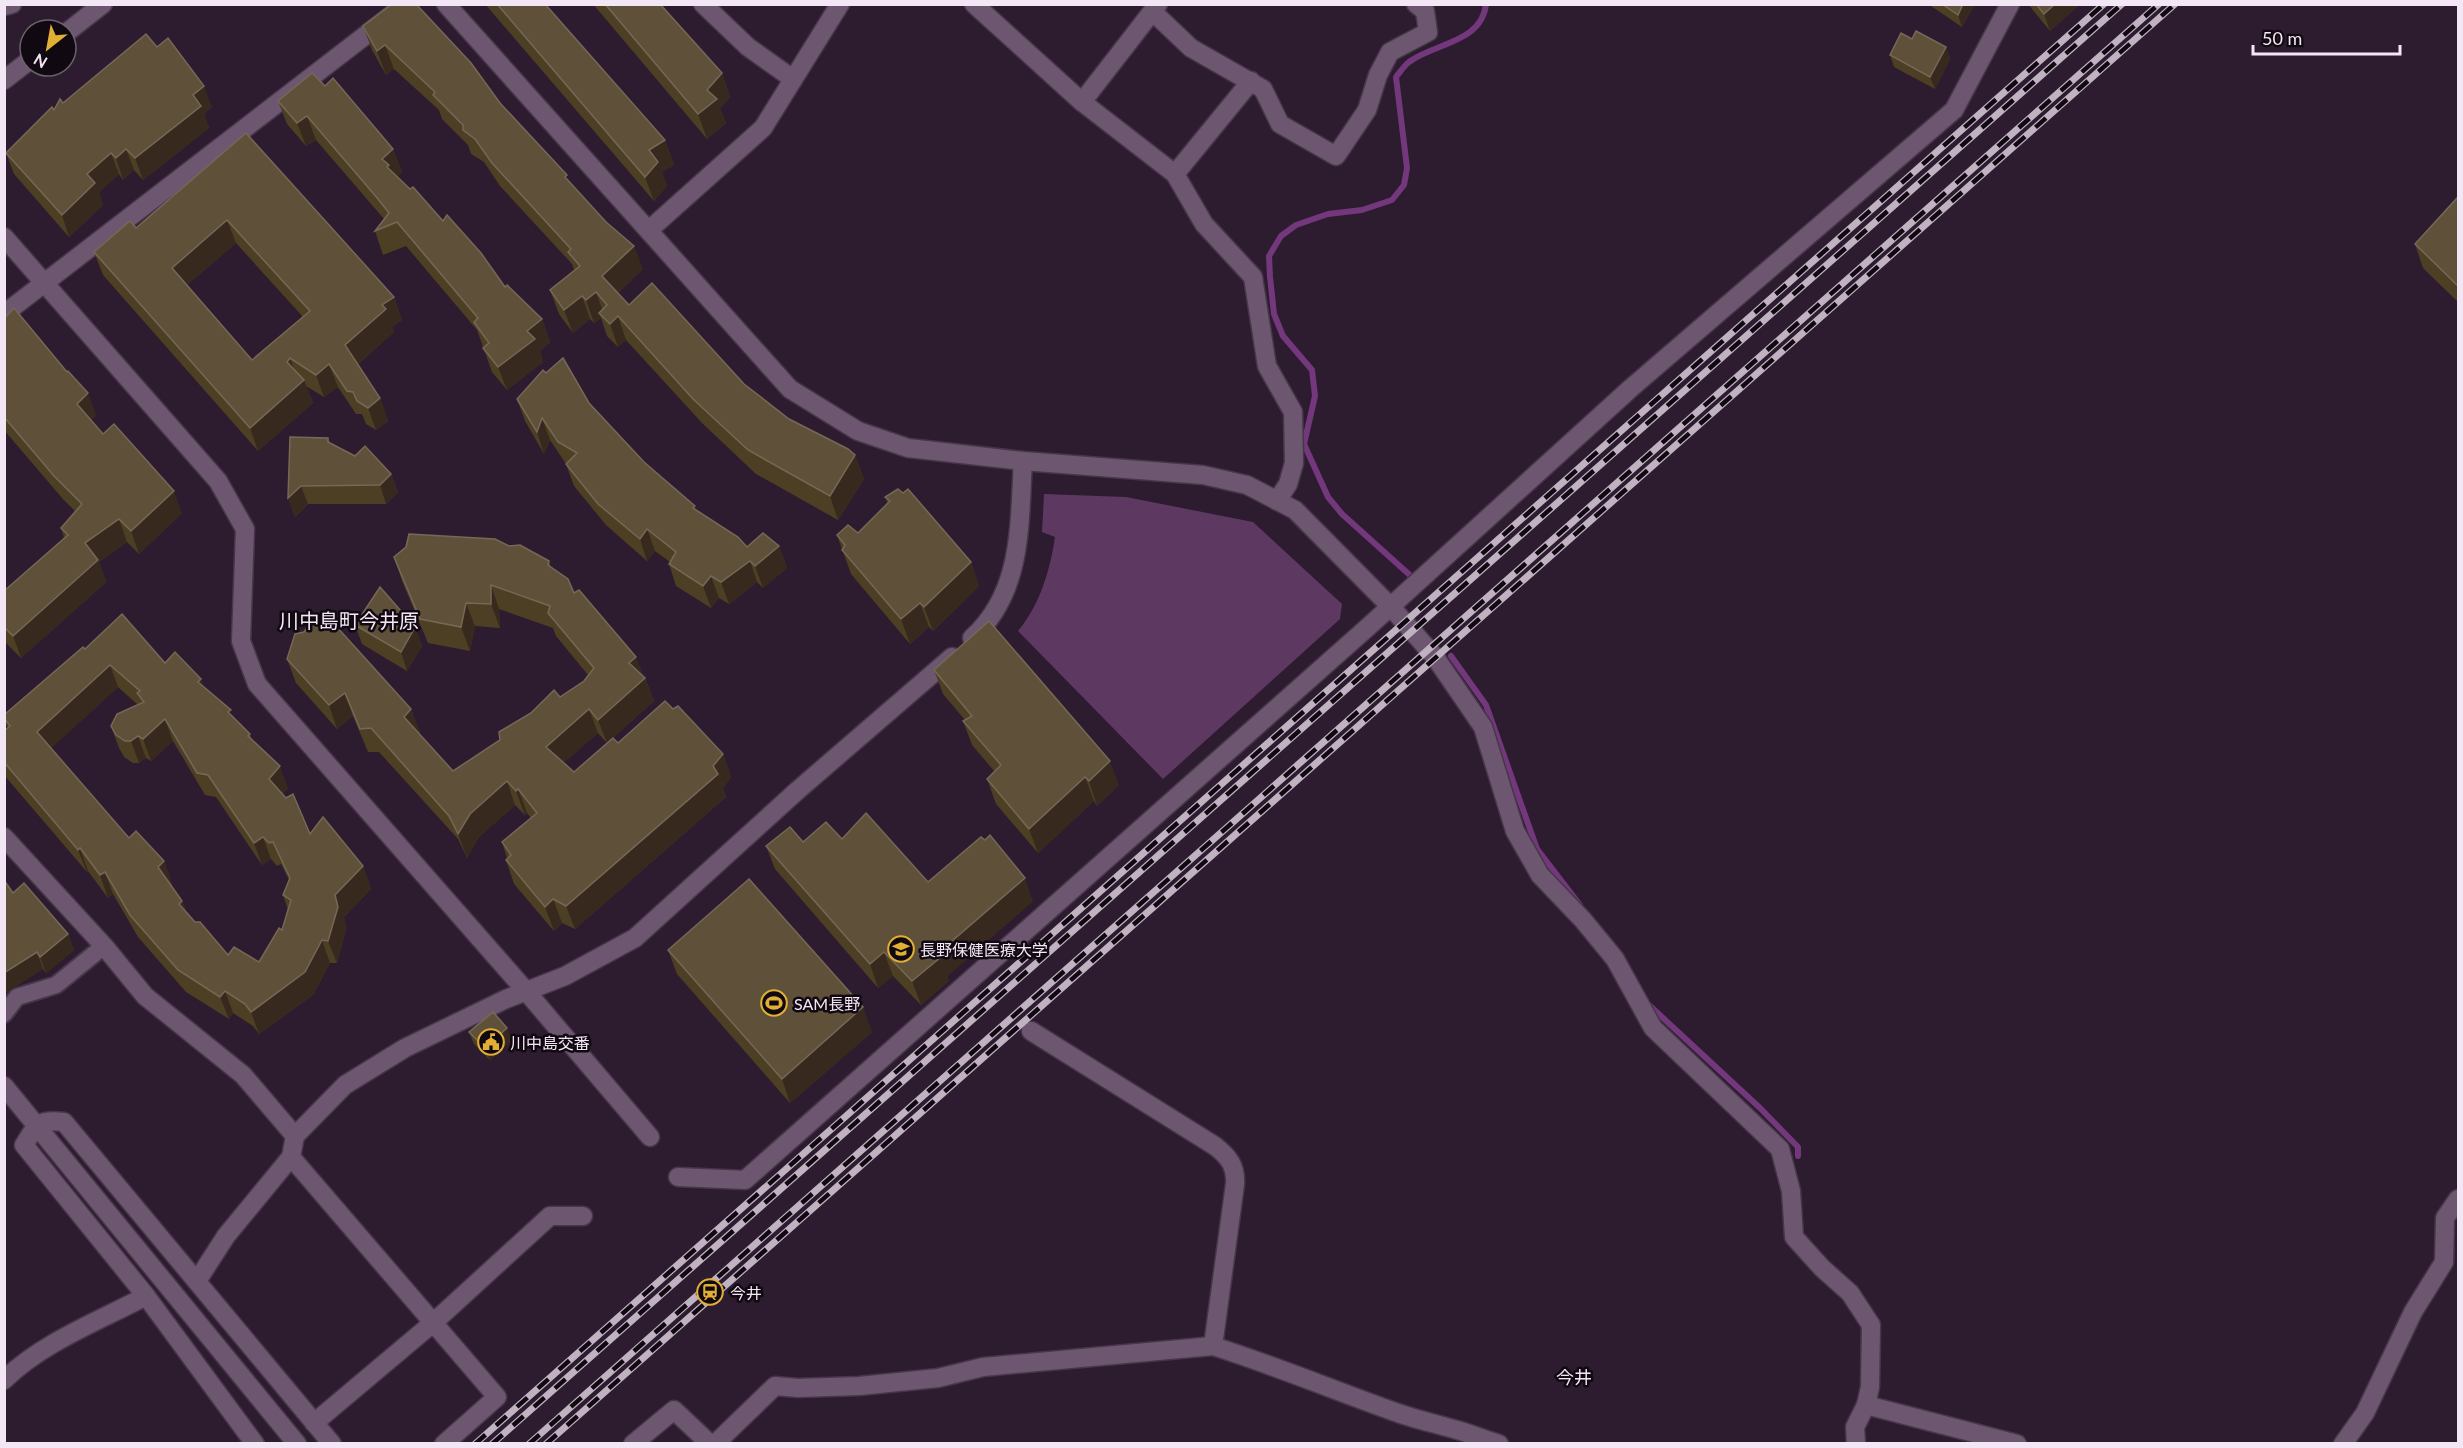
<svg xmlns="http://www.w3.org/2000/svg" width="2463" height="1448" viewBox="0 0 2463 1448" font-family="Lato,'Noto Sans JP',sans-serif">
<style>
.green{fill:#5d3962}
.lines{fill:none;stroke-linecap:round;stroke-linejoin:round}
.stream{stroke:#73377b;stroke-width:6}
.pedestrian-casing{stroke:#463748;stroke-width:20}
.minor-casing{stroke:#463748;stroke-width:21}
.tertiary-casing{stroke:#463748;stroke-width:21}
.pedestrian{stroke:#6d5770;stroke-width:16}
.minor{stroke:#6d5770;stroke-width:18}
.tertiary{stroke:#6d5770;stroke-width:18}
.rail-casing{stroke:#c1b2c2;stroke-width:7}
.rail{stroke:#110912;stroke-width:4.5;stroke-dasharray:14;stroke-linecap:butt}
.wall{fill:#4d3f23;fill-rule:evenodd}
.shaded-wall{fill:#38291f}
.building{fill:#5f5139;stroke:#766857;stroke-width:1.5;fill-rule:evenodd}
.labels{text-anchor:middle;dominant-baseline:central;stroke-width:5;stroke-linejoin:round;paint-order:stroke}
.poi-label{font-size:16px;fill:#f4e7f5;stroke:#110912;text-anchor:start}
.neighbourhood-label{font-size:18px;fill:#f4e7f5;stroke:#110912}
.quarter-label{font-size:20px;fill:#f4e7f5;stroke:#110912}
</style>
<rect width="100%" height="100%" fill="#2d1b30"/>
<path class="green" d="M1044,494L1126,497L1253,522L1342,604L1340,619L1163,779L1018,631C1040,605 1050,570 1055,537L1042,532Z"/>
<g class="lines">
<g class="stream">
<path d="M1412,577L1342,514L1328,497L1304,444L1315,396L1312,370L1283,336L1274,314L1270,277L1269,256L1281,236L1296,225L1328,214L1362,210L1392,200L1404,185L1407,168L1396,77C1400,72 1404,66 1409,62C1434,43 1482,43 1486,4"/>
<path d="M1451,656L1486,705L1537,849L1580,905"/>
<path d="M1649,1005L1760,1108L1798,1147V1156"/>
</g>
<g class="pedestrian-casing">
<path id="pedestrian" d="M4,1014L17,997L56,985L104,946"/>
</g>
<g class="minor-casing">
<g id="minor">
<path d="M703,4L748,47L793,79"/>
<path d="M974,4L1082,102"/>
<path d="M1158,4L1082,102L1175,174L1204,224L1253,277L1267,366L1293,412L1294,463L1288,484L1277,501"/>
<path d="M4,6L12,4"/>
<path d="M1153,12L1191,48L1263,89L1280,124L1336,156L1367,110L1378,75L1390,52L1428,32L1425,11L1416,4"/>
<path d="M1175,174L1251,81"/>
<path d="M649,230L763,128L840,4"/>
<path d="M4,314L406,4"/>
<path d="M1391,607L1435,657L1483,727L1515,831L1540,875L1583,920L1615,959L1653,1028L1780,1149L1791,1191L1794,1237L1822,1268L1850,1293L1871,1325L1870,1387L1866,1405L1855,1427L1856,1444"/>
<path d="M972,638C1023,592 1019,525 1023,461"/>
<path d="M4,837L104,946L145,996L243,1075L295,1136"/>
<path d="M1031,1031L1215,1146C1229,1157 1236,1166 1235,1184L1213,1346C1276,1366 1336,1391 1398,1413C1426,1423 1454,1427 1481,1438L1479,1444"/>
<path d="M678,1177L745,1180L1368,627L1631,388L1954,110L2010,4"/>
<path d="M197,1281L226,1236L291,1157"/>
<path d="M4,1380C43,1342 99,1321 146,1296"/>
<path d="M1866,1405L2017,1444"/>
<path d="M314,1423L434,1322L550,1216H583"/>
<path d="M1481,1438L1499,1444"/>
<path d="M255,1444L146,1296L24,1145C37,1124 38,1119 64,1122L332,1444"/>
<path d="M444,1444L497,1397L291,1157L295,1136L345,1085L405,1048L506,999L565,976L635,938L798,790L952,657"/>
<path d="M633,1444L674,1410L710,1444"/>
<path d="M715,1444L775,1386L798,1388L859,1386L938,1378L983,1367L1213,1346"/>
<path d="M2343,1444L2365,1413L2413,1312L2444,1262L2445,1218L2458,1199"/>
</g>
</g>
<g class="tertiary-casing">
<g id="tertiary">
<path d="M446,4L790,389L858,431L908,448L1023,461L1203,475L1247,485L1295,510L1391,607"/>
<path d="M66,33L103,4"/>
<path d="M4,80L30,60"/>
<path d="M4,237L218,481L245,529L241,641L257,684L526,991L650,1137"/>
<path d="M4,1086L297,1444"/>
</g>
</g>
<use href="#pedestrian" class="pedestrian"/>
<use href="#minor" class="minor"/>
<use href="#tertiary" class="tertiary"/>
<g class="rail-casing">
<g id="rail">
<path d="M475,1444L2104,4"/>
<path d="M492,1444L2122,4"/>
<path d="M529,1444L2159,4"/>
<path d="M546,1444L2175,4"/>
</g>
</g>
<use href="#rail" class="rail"/>
</g>
<g class="wall">
<path d="M485,4H545L665,140L674,165L662,172L667,186L654,201Z"/>
<path d="M593,4H660L722,73L730,97L720,109L726,123L707,139Z"/>
<path d="M1928,4H1975L1962,27Z"/>
<path d="M2028,4H2080L2050,31Z"/>
<path d="M363,26L500,103L571,183L643,269L618,293L629,305L744,384L789,419L855,455L864,479L838,520L756,474L702,423L626,340L618,347L607,336L601,318L594,323L590,319L573,333L559,314L550,290L574,270L572,264L500,186L484,162L471,154L468,145L442,119L439,110L394,69L386,75L372,50Z"/>
<path d="M1912,39L1946,47L1950,59L1935,89L1894,67L1890,55Z"/>
<path d="M325,86L393,149L402,172L397,177L443,221L505,287L542,319L550,342L540,351L543,362L507,390L492,372L477,330L406,246L383,255L375,231L384,219L316,140L306,146L287,124L278,101Z"/>
<path d="M63,103L212,107L204,114L209,128L143,180L134,170L123,180L119,174L99,192L103,205L69,237L14,174L6,153Z"/>
<path d="M246,133L394,297L402,320L392,327L394,332L358,364L380,398L388,421L376,430L366,424L362,414H356L338,387L324,397L306,386L313,403L258,451L103,275L94,252L136,228ZM236,243L303,317L252,360L187,285Z"/>
<path d="M2458,197V302L2423,268L2415,244Z"/>
<path d="M4,319L96,415L91,420L103,434L182,513L139,554L127,542L99,562L106,582L21,658L7,644L4,646V591L64,538L61,528L75,511L62,498L4,430Z"/>
<path d="M546,373L589,403L644,462L697,511L747,547L779,546L787,568L763,588L757,582L729,604L719,598L711,608L676,586L669,564L670,562L655,551L647,561L606,525L574,486L566,464L550,440L544,454L525,421L517,399Z"/>
<path d="M328,438L330,443L391,474L398,492L386,504H308L295,517L288,498Z"/>
<path d="M885,497L971,562L979,586L933,631L929,627L910,644L851,574L837,535L858,533L888,504Z"/>
<path d="M509,546L549,561L551,567L574,593L645,678L654,701L607,743L598,733L563,763L574,772L618,743L673,709L723,754L731,777L723,788L726,797L575,929L562,923L554,931L514,884L506,860L507,858L502,842L531,818L527,813L525,815L515,805L479,837L467,858L458,839L379,752H368L353,716L337,729L296,683L287,659L411,709L420,733L419,734L453,771L500,740L560,697L584,681L588,675L556,636L553,628L499,609L500,628L475,626L470,651L428,643L402,581L394,557Z"/>
<path d="M355,625L415,627L422,646L407,671L362,644Z"/>
<path d="M85,649L165,663L204,687L250,734L252,740L288,788L282,795L310,834L363,866L371,889L344,917L346,929L337,963H330L313,995L259,1034L253,1026L233,1013L229,1019L186,992L138,937L113,894L108,898L88,871L87,872L4,775V731L8,729L4,720V715ZM118,687L138,705L111,726L119,748L124,757L133,763H139L146,758L151,761L173,741L205,795L216,797L262,865L271,859L277,866L281,864L289,880L283,895L288,910L282,930L259,962L228,955L195,922L186,911L182,901L171,885L172,884L164,861L129,838L51,748Z"/>
<path d="M934,670L1119,785L1097,806L1094,801L1038,853L996,804L987,779L995,772L972,745L963,721L965,720L943,694Z"/>
<path d="M842,839L928,882L1033,901L947,976L949,981L921,1005L893,976L878,988L775,869L766,846Z"/>
<path d="M13,893L68,934L74,950L46,973L43,969L9,990Z"/>
<path d="M668,950L872,1032L790,1103L677,974Z"/>
<path d="M469,1032L512,1040L490,1060L474,1044Z"/>
</g>
<g class="shaded-wall">
<path d="M1963,4H1975L1962,27L1958,15Z"/>
<path d="M2055,4H2080L2050,31L2044,14Z"/>
<path d="M385,45L394,69L386,75L377,51Z"/>
<path d="M1946,47L1950,59L1935,89L1930,77Z"/>
<path d="M722,73L730,97L720,109L726,123L707,139L698,114L707,90Z"/>
<path d="M204,86L212,107L204,114L209,128L143,180L135,158L193,95Z"/>
<path d="M307,116L316,140L306,146L297,123Z"/>
<path d="M665,140L674,165L662,172L667,186L654,201L645,177L649,150Z"/>
<path d="M126,149L134,170L123,180L116,158Z"/>
<path d="M393,149L402,172L395,180L382,159Z"/>
<path d="M111,153L119,174L99,192L103,205L69,237L62,215L87,174Z"/>
<path d="M227,220L236,243L180,291L172,268Z"/>
<path d="M634,246L643,269L611,300L602,276Z"/>
<path d="M596,292L604,315L599,313L601,318L594,323L586,300Z"/>
<path d="M582,296L590,319L573,333L564,310Z"/>
<path d="M394,297L402,320L392,327L394,332L354,367L345,345L382,305Z"/>
<path d="M618,316L626,340L618,347L610,324Z"/>
<path d="M542,319L550,342L540,351L543,362L507,390L498,367L527,331Z"/>
<path d="M290,358L298,380L287,362Z"/>
<path d="M329,364L338,387L324,397L316,375Z"/>
<path d="M304,380L313,403L258,451L250,428Z"/>
<path d="M88,393L96,415L85,427L77,404Z"/>
<path d="M380,398L388,421L376,430L368,408Z"/>
<path d="M542,418L550,440L544,454L537,432Z"/>
<path d="M855,455L864,479L838,520L830,496Z"/>
<path d="M391,474L398,492L386,504L380,485Z"/>
<path d="M301,486L308,504L295,517L288,498Z"/>
<path d="M174,491L182,513L139,554L131,531Z"/>
<path d="M119,519L127,542L99,562L106,582L21,658L13,636L85,543Z"/>
<path d="M647,529L655,551L647,561L640,539Z"/>
<path d="M779,546L787,568L763,588L755,566Z"/>
<path d="M750,561L757,582L729,604L721,582Z"/>
<path d="M971,562L979,586L933,631L924,607Z"/>
<path d="M711,576L719,598L711,608L703,586Z"/>
<path d="M491,585L499,609L500,628L491,604Z"/>
<path d="M466,603L475,626L470,651L461,627Z"/>
<path d="M920,603L929,627L910,644L901,619Z"/>
<path d="M415,627L422,646L407,671L401,652Z"/>
<path d="M4,636L7,644L4,646Z"/>
<path d="M636,657L654,701L607,743L598,720L629,663Z"/>
<path d="M110,665L118,687L45,754L37,732Z"/>
<path d="M201,679L209,701L198,682Z"/>
<path d="M345,693L353,716L337,729L329,705Z"/>
<path d="M411,709L420,733L412,741L404,717Z"/>
<path d="M589,709L598,733L555,770L546,747Z"/>
<path d="M165,719L173,741L151,761L143,739Z"/>
<path d="M138,736L146,758L139,763L131,741Z"/>
<path d="M723,754L731,777L723,788L726,797L575,929L566,906L713,766Z"/>
<path d="M1110,761L1119,785L1097,806L1089,781Z"/>
<path d="M280,766L288,788L277,801L269,779Z"/>
<path d="M1085,777L1094,801L1038,853L1029,829Z"/>
<path d="M507,781L515,805L479,837L467,858L458,834L470,814Z"/>
<path d="M518,789L527,813L525,815L516,791Z"/>
<path d="M263,837L271,859L262,865L254,843Z"/>
<path d="M80,848L88,871L87,872L78,850Z"/>
<path d="M164,861L172,884L166,890L158,867Z"/>
<path d="M363,866L371,889L344,917L346,929L337,963L328,941L335,895Z"/>
<path d="M105,872L113,894L108,898L100,875Z"/>
<path d="M1025,878L1033,901L947,976L949,981L921,1005L912,981L937,954Z"/>
<path d="M553,899L562,923L554,931L545,907Z"/>
<path d="M182,901L190,924L179,904Z"/>
<path d="M68,934L74,950L46,973L40,957Z"/>
<path d="M322,940L330,963L313,995L259,1034L251,1012Z"/>
<path d="M37,952L43,969L4,994V973Z"/>
<path d="M884,952L893,976L878,988L870,964Z"/>
<path d="M225,991L233,1013L229,1019L220,997Z"/>
<path d="M863,1007L872,1032L790,1103L782,1079Z"/>
<path d="M507,1028L512,1040L490,1060L485,1048Z"/>
</g>
<g class="building">
<path d="M392,4H416L471,63L500,103L567,175L565,177L606,222L634,246L602,276L629,305L652,283L744,384L789,419L848,449L855,455L830,496L748,450L693,399L618,316L610,324L599,313L607,305L596,292L586,300L582,296L564,310L550,290L580,266L568,252L571,249L492,163L475,139L463,130V125L433,95L435,92L385,45L377,51L363,26Z"/>
<path d="M497,4H545L665,140L649,150L658,162L645,177Z"/>
<path d="M605,4H660L722,73L707,90L717,99L698,114Z"/>
<path d="M1942,4H1963L1958,15Z"/>
<path d="M2036,4H2055L2044,14Z"/>
<path d="M1916,31L1946,47L1930,77L1890,55L1901,33L1912,39Z"/>
<path d="M146,34L157,47L168,38L204,86L193,95L201,106L135,158L126,149L116,158L111,153L87,174L95,183L62,215L6,153L52,107L54,110L60,99L63,103Z"/>
<path d="M312,73L325,86L333,78L393,149L382,159L389,165L387,167L410,189L413,187L443,221L447,215L481,253L505,287L507,285L542,319L527,331L535,339L498,367L483,348L489,343L474,322L478,318L397,222L375,231L389,213L378,199L307,116L297,123L278,101Z"/>
<path d="M246,133L394,297L382,305L386,309L345,345L380,398L368,408L357,401L353,392L347,391L329,364L316,375L290,358L287,362L304,380L250,428L94,252L130,221L136,228ZM227,220L310,311L252,360L172,268Z"/>
<path d="M2458,197V286L2415,244Z"/>
<path d="M14,308L67,372L68,371L88,393L77,404L103,434L114,424L174,491L131,531L119,519L85,543L98,560L13,636L4,627V591L68,535L61,528L82,504L54,476L4,417V319Z"/>
<path d="M563,358L589,403L644,462L695,506L693,508L738,537L747,547L763,533L779,546L755,566L750,561L721,582L711,576L703,586L669,564L676,552L647,529L640,539L598,504L566,464L577,453L558,442L542,418L537,432L517,399L543,370L546,373Z"/>
<path d="M290,437L328,438V442L355,456L365,446L391,474L380,485L301,486L288,498Z"/>
<path d="M898,489L903,493L908,489L971,562L924,607L920,603L901,619L842,550L845,545L837,535L848,525L858,533L890,501L885,497Z"/>
<path d="M409,534L495,539L509,546L520,545L549,561L548,565L568,579L574,593L579,590L636,657L629,663L645,678L598,720L589,709L546,747L574,772L613,738L618,743L665,701L673,709L678,706L723,754L713,766L718,774L566,906L553,899L545,907L506,860L511,855L502,842L537,813L518,789L516,791L507,781L470,814L458,834L449,816L371,728L360,729L345,693L329,705L287,659L295,634L304,632L310,623L315,626L327,616L411,709L404,717L453,771L500,740L499,732L531,713L554,690L560,697L584,681L594,668L548,613L550,606L491,585V604L466,603L461,627L420,619L394,557L406,547Z"/>
<path d="M380,587L415,627L401,652L355,625Z"/>
<path d="M122,614L165,663L175,652L201,679L198,682L231,710L228,712L250,734L248,736L280,766L269,779L286,798L293,794L310,834L323,817L363,866L335,895L338,907L328,941L322,940L305,972L251,1012L245,1004L225,991L220,997L178,970L130,915L105,872L100,875L80,848L78,850L4,762V731L10,726L4,718V715L83,647L85,649ZM110,665L140,691L137,693L144,702L117,714L111,726L116,735L125,741H131L138,736L143,739L165,719L197,773L208,775L254,843L263,837L269,843L273,842L290,878L283,895L291,900L282,930L279,928L259,962L234,947L228,955L200,922H195L179,904L182,901L158,867L164,861L136,831L129,838L37,732Z"/>
<path d="M989,621L1110,761L1089,781L1085,777L1029,829L987,779L1001,765L963,721L972,716L934,670Z"/>
<path d="M866,813L928,882L981,837L985,840L990,835L1025,878L937,954L941,957L912,981L884,952L870,964L766,846L790,827L803,842L826,822L842,839Z"/>
<path d="M749,879L863,1007L782,1079L668,950Z"/>
<path d="M4,880L13,893L24,883L68,934L40,957L37,952L4,973Z"/>
<path d="M493,1012L507,1028L485,1048L469,1032Z"/>
</g>
<defs>
<g id="university-ring" transform="scale(1.35)"><circle r="9.5" fill="#110912" stroke="#e1af34" stroke-width="1.5"/><path d="M0-5L7-2L0 1L-7-2ZM-4 1L0 2.5L4 1V4Q0 6-4 4Z" fill="#e1af34"/></g>
<g id="stadium-ring" transform="scale(1.35)"><circle r="9.5" fill="#110912" stroke="#e1af34" stroke-width="1.5"/><path d="M0-5a6.5 5 0 1 0 0 10a6.5 5 0 1 0 0-10ZM-3.5-1.8h7v3.6h-7Z" fill="#e1af34"/></g>
<g id="civic-ring" transform="scale(1.35)"><circle r="9.5" fill="#110912" stroke="#e1af34" stroke-width="1.5"/><path d="M-.6-6.5H3V-4.5H.6V-3L4-1V1h2V6H-6V1h2V-1L-.6-3ZM-1.2 2.5V6h2.4V2.5Z" fill="#e1af34"/></g>
<g id="station-ring" transform="scale(1.35)"><circle r="9.5" fill="#110912" stroke="#e1af34" stroke-width="1.5"/><path d="M-3-6H3Q5-6 5-4V2Q5 4 3 4L4.5 6H3L1.5 4h-3L-3 6H-4.5L-3 4Q-5 4-5 2V-4Q-5-6-3-6ZM-3.5-4v3h7v-3ZM-3.5 1v1.5H-2V1ZM2 1v1.5H3.5V1Z" fill="#e1af34"/></g>
</defs>
<g fill-rule="evenodd">
<use href="#university-ring" x="901" y="949"/>
<use href="#stadium-ring" x="774" y="1003"/>
<use href="#civic-ring" x="491" y="1042"/>
<use href="#station-ring" x="710" y="1292"/>
</g>
<g class="labels">
<g class="poi-label">
<text x="920" y="949">長野保健医療大学</text>
<text x="794" y="1003">SAM長野</text>
<text x="510" y="1042">川中島交番</text>
<text x="730" y="1292">今井</text>
</g>
<g class="neighbourhood-label">
<text x="1574" y="1377">今井</text>
</g>
<g class="quarter-label">
<text x="349" y="620">川中島町今井原</text>
</g>
</g>
<rect width="2463" height="1448" fill="none" stroke="#f4e7f5" stroke-width="12"/>
<g transform="translate(48 48) rotate(211)"><circle r="28" fill="#110912" stroke="#6c626d" stroke-width="1.5"/>
<path d="M0-4.5L10 22L0 15L-10 22Z" fill="#e1af34"/>
<text y="-9" font-size="16" font-weight="bold" text-anchor="middle" fill="#f4e7f5">N</text>
</g>
<path d="M2253 45v9h147v-9" fill="none" stroke="#f4e7f5" stroke-width="3"/>
<text x="2262" y="45" font-size="18" fill="#f4e7f5" stroke="#110912" stroke-width="4.5" paint-order="stroke">50 m</text>
</svg>
